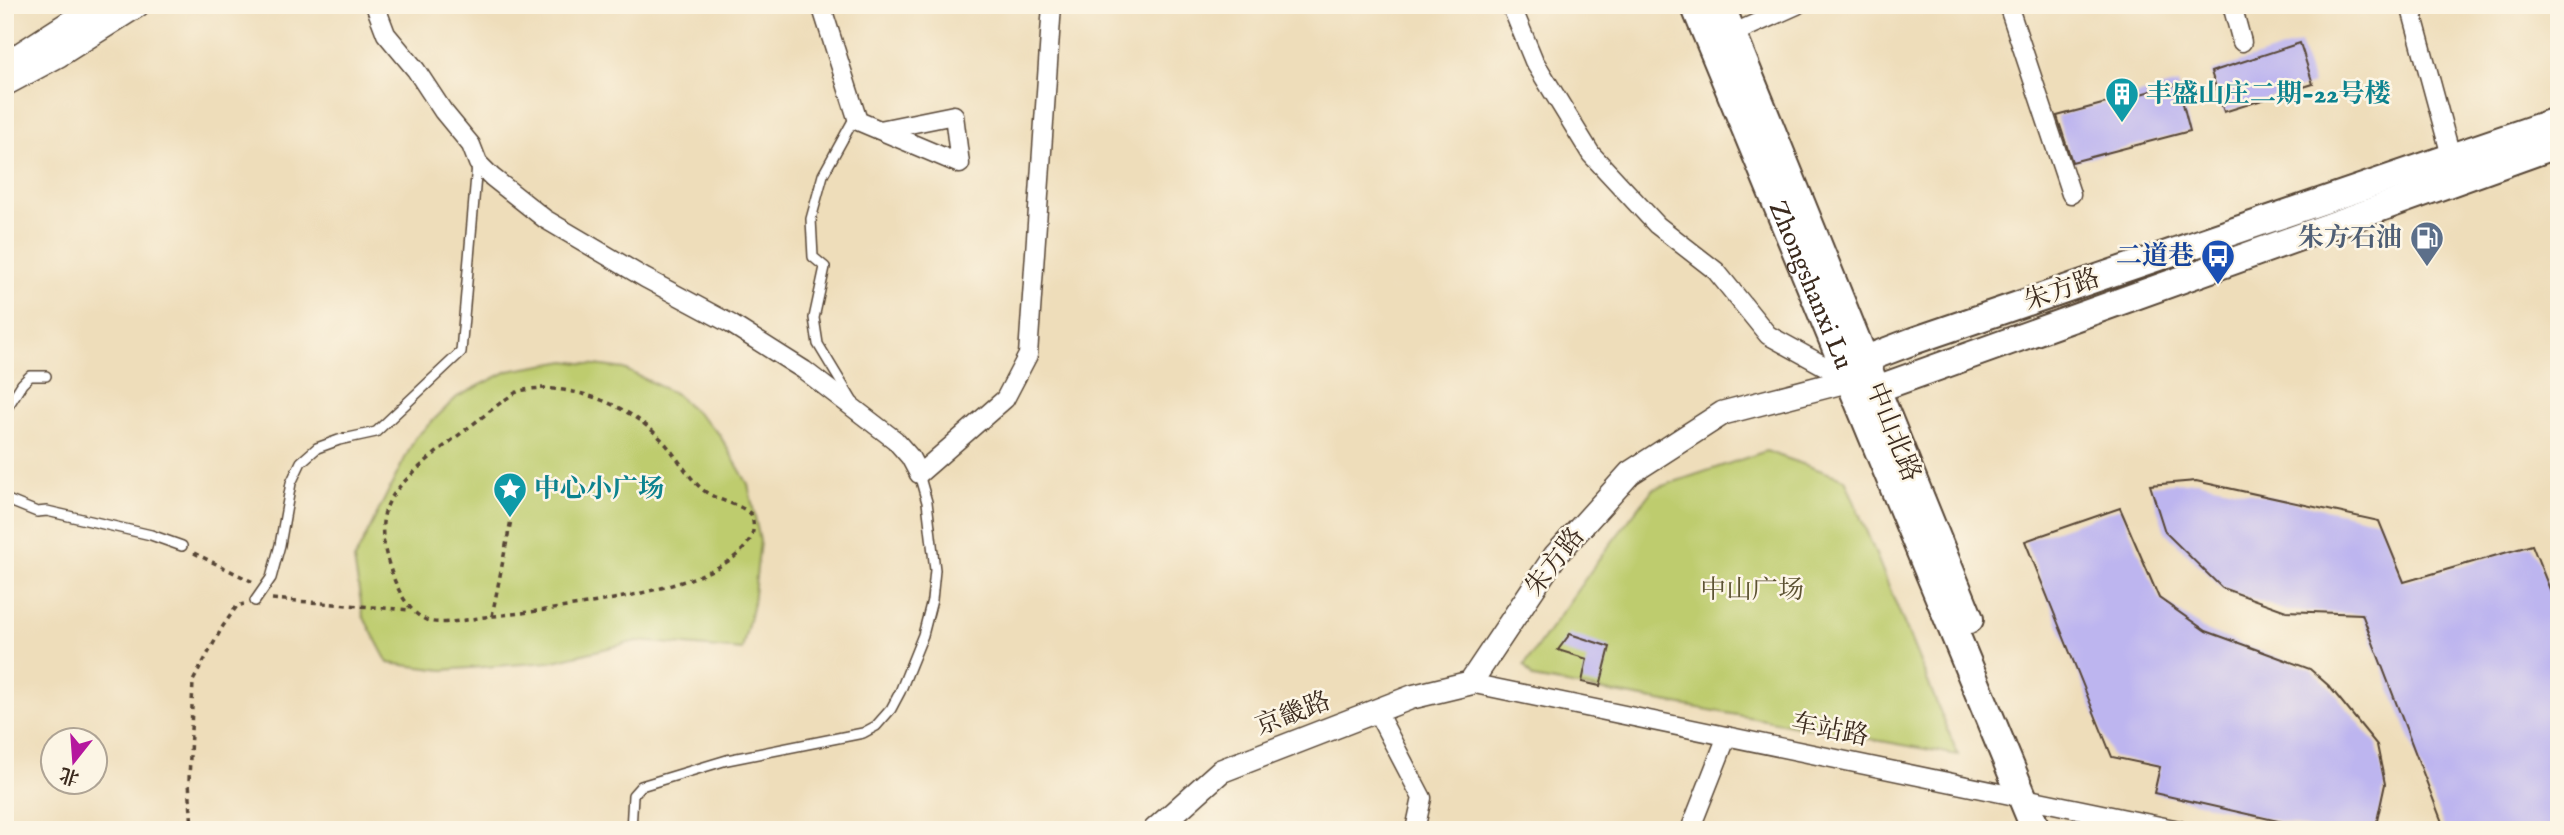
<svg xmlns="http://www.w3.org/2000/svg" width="2564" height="835" viewBox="0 0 2564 835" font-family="'IM FELL English','Noto Serif SC',serif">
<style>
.green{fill:#becc6e;stroke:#7c7b46;stroke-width:2}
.building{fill:#bdb5ef}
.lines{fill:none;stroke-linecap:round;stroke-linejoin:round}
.service-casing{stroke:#564535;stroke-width:12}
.minor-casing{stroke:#564535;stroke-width:21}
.tertiary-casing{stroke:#564535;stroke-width:26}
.secondary-casing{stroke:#564535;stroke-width:30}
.primary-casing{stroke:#564535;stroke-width:32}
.path{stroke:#564535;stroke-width:3.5;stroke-dasharray:5 5;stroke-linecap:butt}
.service{stroke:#fff;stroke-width:9}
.minor{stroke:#fff;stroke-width:18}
.tertiary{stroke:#fff;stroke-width:23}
.secondary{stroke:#fff;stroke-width:26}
.primary{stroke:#fff;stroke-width:28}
.labels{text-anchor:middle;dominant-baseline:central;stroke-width:5;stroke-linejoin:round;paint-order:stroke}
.culture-label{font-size:26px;font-weight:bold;fill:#0d838f;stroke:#fcf5e5;text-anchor:start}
.service-label{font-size:26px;font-weight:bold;fill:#4e5e75;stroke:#fcf5e5;text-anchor:end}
.transit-label{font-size:26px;font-weight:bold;fill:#164399;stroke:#fcf5e5;text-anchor:end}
.street-label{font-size:26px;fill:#3b2a1e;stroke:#fcf5e5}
.park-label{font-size:26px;fill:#5c5232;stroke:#fcf5e5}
</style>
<rect width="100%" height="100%" fill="#fcf5e5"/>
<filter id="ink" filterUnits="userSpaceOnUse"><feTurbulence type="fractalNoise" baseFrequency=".0143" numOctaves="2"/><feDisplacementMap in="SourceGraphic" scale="14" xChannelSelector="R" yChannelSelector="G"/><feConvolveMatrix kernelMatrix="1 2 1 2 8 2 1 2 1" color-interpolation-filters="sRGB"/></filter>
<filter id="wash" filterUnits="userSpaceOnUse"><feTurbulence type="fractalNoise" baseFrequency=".00686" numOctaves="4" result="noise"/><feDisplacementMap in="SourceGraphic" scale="28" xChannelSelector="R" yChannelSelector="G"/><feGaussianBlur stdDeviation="1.57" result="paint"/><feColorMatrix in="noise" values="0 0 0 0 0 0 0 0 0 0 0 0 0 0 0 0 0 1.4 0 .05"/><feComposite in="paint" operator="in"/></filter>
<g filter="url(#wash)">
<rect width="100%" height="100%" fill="#eeddba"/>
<g class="green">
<path d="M566,361L624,369L676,394L719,434L748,484L760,541L753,603L742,650L637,641L550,662L443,670L388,663L363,616L354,560L415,438L457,397L508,371Z"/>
<path d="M1766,451L1845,479L1958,755L1533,678L1524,666L1602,555L1653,489Z"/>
</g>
<g id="blocks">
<g class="building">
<path d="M2300,43L2313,84L2224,112L2211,72Z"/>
<path d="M2178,84L2190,131L2072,162L2057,116Z"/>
<path d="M2196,481L2379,521L2404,582L2532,545L2559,612V830H2445L2362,614L2286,611L2222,588L2165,532L2150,485Z"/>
<path d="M2120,508L2159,598L2206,631L2310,669L2329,686L2377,745L2385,784L2375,830H2318L2154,793L2160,767L2112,757L2025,541Z"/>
<path d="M1570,634L1610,647L1600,686L1582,682L1587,659L1558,650Z"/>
</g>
</g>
</g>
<g filter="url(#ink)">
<use href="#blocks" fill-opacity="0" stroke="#564535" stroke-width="2"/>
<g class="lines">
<g class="service-casing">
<g id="service">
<path d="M853,402L818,344L814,318L825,267L813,257L811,219L823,175L855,117"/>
<path d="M5,411L22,384L30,376H46"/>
<path d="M5,499L37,512L47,511L151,535L182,546"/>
<path d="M255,601L271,578L280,545L291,483L301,462L317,448L339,440L376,432L461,352L477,164"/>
<path d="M631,830L633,795L641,786L727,760L863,733L876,726L891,709L900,692L923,635L932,600L935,570L927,502L919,474"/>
</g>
</g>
<g class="minor-casing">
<g id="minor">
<path d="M375,5L386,34L416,70L443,111L471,145L478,163L492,177L545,219L645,278L731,324L804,370L895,440L910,457L919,474L1005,399L1028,355L1052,5"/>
<path d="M821,5L858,121L960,164L954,115L880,130"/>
<path d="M1511,5L1534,61L1591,154L1657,225L1716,271L1768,335L1850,380"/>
<path d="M2008,5L2071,194"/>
<path d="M2232,5L2242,42"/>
<path d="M2410,5L2454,167"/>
<path d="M1732,34L1797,5"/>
<path d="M1470,683L2179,830"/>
<path d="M1377,712L1422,798L1415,830"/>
<path d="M1690,830L1727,736"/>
</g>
</g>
<g class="tertiary-casing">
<g id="tertiary">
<path d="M5,64L97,5"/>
<path d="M5,84L59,55L138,5"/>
<path d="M1155,830L1221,771L1412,697L1470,683L1555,556L1630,473L1723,413L1850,380"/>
</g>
</g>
<g class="secondary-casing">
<g id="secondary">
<path d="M1845,367L1913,341L2559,120"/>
<path d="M1857,396L2559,144"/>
</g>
</g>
<g class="primary-casing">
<g id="primary">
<path id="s1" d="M1695,5L2036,830"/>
<path d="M1720,5L1969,619"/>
</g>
</g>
<g class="path">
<path d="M541,388C587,390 629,406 662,440C677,456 687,476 703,490C718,502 737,502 751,514C780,588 539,611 494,616C476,617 442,627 426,620C403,609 392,577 386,554C379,525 382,504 404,482C426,459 451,441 477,421C489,412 502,401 515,393C523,389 533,389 541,388Z"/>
<path d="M194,553L253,582"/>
<path d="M272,599L410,610"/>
<path d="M492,616L511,520"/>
<path d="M192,830L189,781L193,681L223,626L237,606L244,604"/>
</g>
<use href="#service" class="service"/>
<use href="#minor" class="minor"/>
<use href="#tertiary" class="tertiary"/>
<use href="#secondary" class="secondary"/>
<use href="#primary" class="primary"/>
</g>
</g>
<defs>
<g id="building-pin" transform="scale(1.75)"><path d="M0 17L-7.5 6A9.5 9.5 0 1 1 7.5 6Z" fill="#0f9aa8" stroke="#fcf5e5"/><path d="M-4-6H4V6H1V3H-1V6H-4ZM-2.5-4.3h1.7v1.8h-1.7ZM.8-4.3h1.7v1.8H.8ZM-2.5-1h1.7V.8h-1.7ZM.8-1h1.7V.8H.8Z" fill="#fff"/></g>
<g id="fuel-pin" transform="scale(1.75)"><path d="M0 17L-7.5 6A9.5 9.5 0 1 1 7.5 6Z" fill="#5c6f8a" stroke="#fcf5e5"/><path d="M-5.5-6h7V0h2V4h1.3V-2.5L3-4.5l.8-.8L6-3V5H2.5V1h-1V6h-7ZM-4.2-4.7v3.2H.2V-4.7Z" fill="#fff"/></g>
<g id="bus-pin" transform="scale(1.75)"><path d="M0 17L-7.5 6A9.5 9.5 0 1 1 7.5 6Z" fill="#1a4fb4" stroke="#fcf5e5"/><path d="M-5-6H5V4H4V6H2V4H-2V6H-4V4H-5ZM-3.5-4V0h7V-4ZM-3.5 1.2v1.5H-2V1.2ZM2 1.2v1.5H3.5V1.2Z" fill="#fff"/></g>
<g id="sight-pin" transform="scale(1.75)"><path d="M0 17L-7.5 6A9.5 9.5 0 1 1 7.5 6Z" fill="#0f9aa8" stroke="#fcf5e5"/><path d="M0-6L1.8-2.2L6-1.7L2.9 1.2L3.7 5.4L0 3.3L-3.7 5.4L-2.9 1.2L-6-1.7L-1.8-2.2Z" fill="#fff"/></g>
</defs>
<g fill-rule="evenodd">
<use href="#building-pin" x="2122" y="94"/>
<use href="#fuel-pin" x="2427" y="238"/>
<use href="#bus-pin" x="2218" y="256"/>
<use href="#sight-pin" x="510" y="489"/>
</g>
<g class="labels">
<g class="culture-label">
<text x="2146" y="94">丰盛山庄二期-22号楼</text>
<text x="534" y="489">中心小广场</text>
</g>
<g class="service-label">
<text x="2402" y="238">朱方石油</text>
</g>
<g class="transit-label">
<text x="2194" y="256">二道巷</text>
</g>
<g class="street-label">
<text stroke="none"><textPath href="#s1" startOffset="303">Zhongshanxi Lu</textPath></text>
<text transform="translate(2062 290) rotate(-19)">朱方路</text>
<text transform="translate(1893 432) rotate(68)">中山北路</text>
<text transform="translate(1555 562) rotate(-52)">朱方路</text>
<text transform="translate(1293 714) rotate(-21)">京畿路</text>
<text transform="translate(1830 730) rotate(11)">车站路</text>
</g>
<g class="park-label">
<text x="1752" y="590">中山广场</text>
</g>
</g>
<rect width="2564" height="835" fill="none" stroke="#fcf5e5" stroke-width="28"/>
<g transform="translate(74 761) rotate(197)"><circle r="33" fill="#fcf5e5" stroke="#afa495" stroke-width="2"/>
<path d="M0-5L12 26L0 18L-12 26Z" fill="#b5179e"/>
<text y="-10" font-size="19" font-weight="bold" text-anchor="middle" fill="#3b2a1e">北</text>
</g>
</svg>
